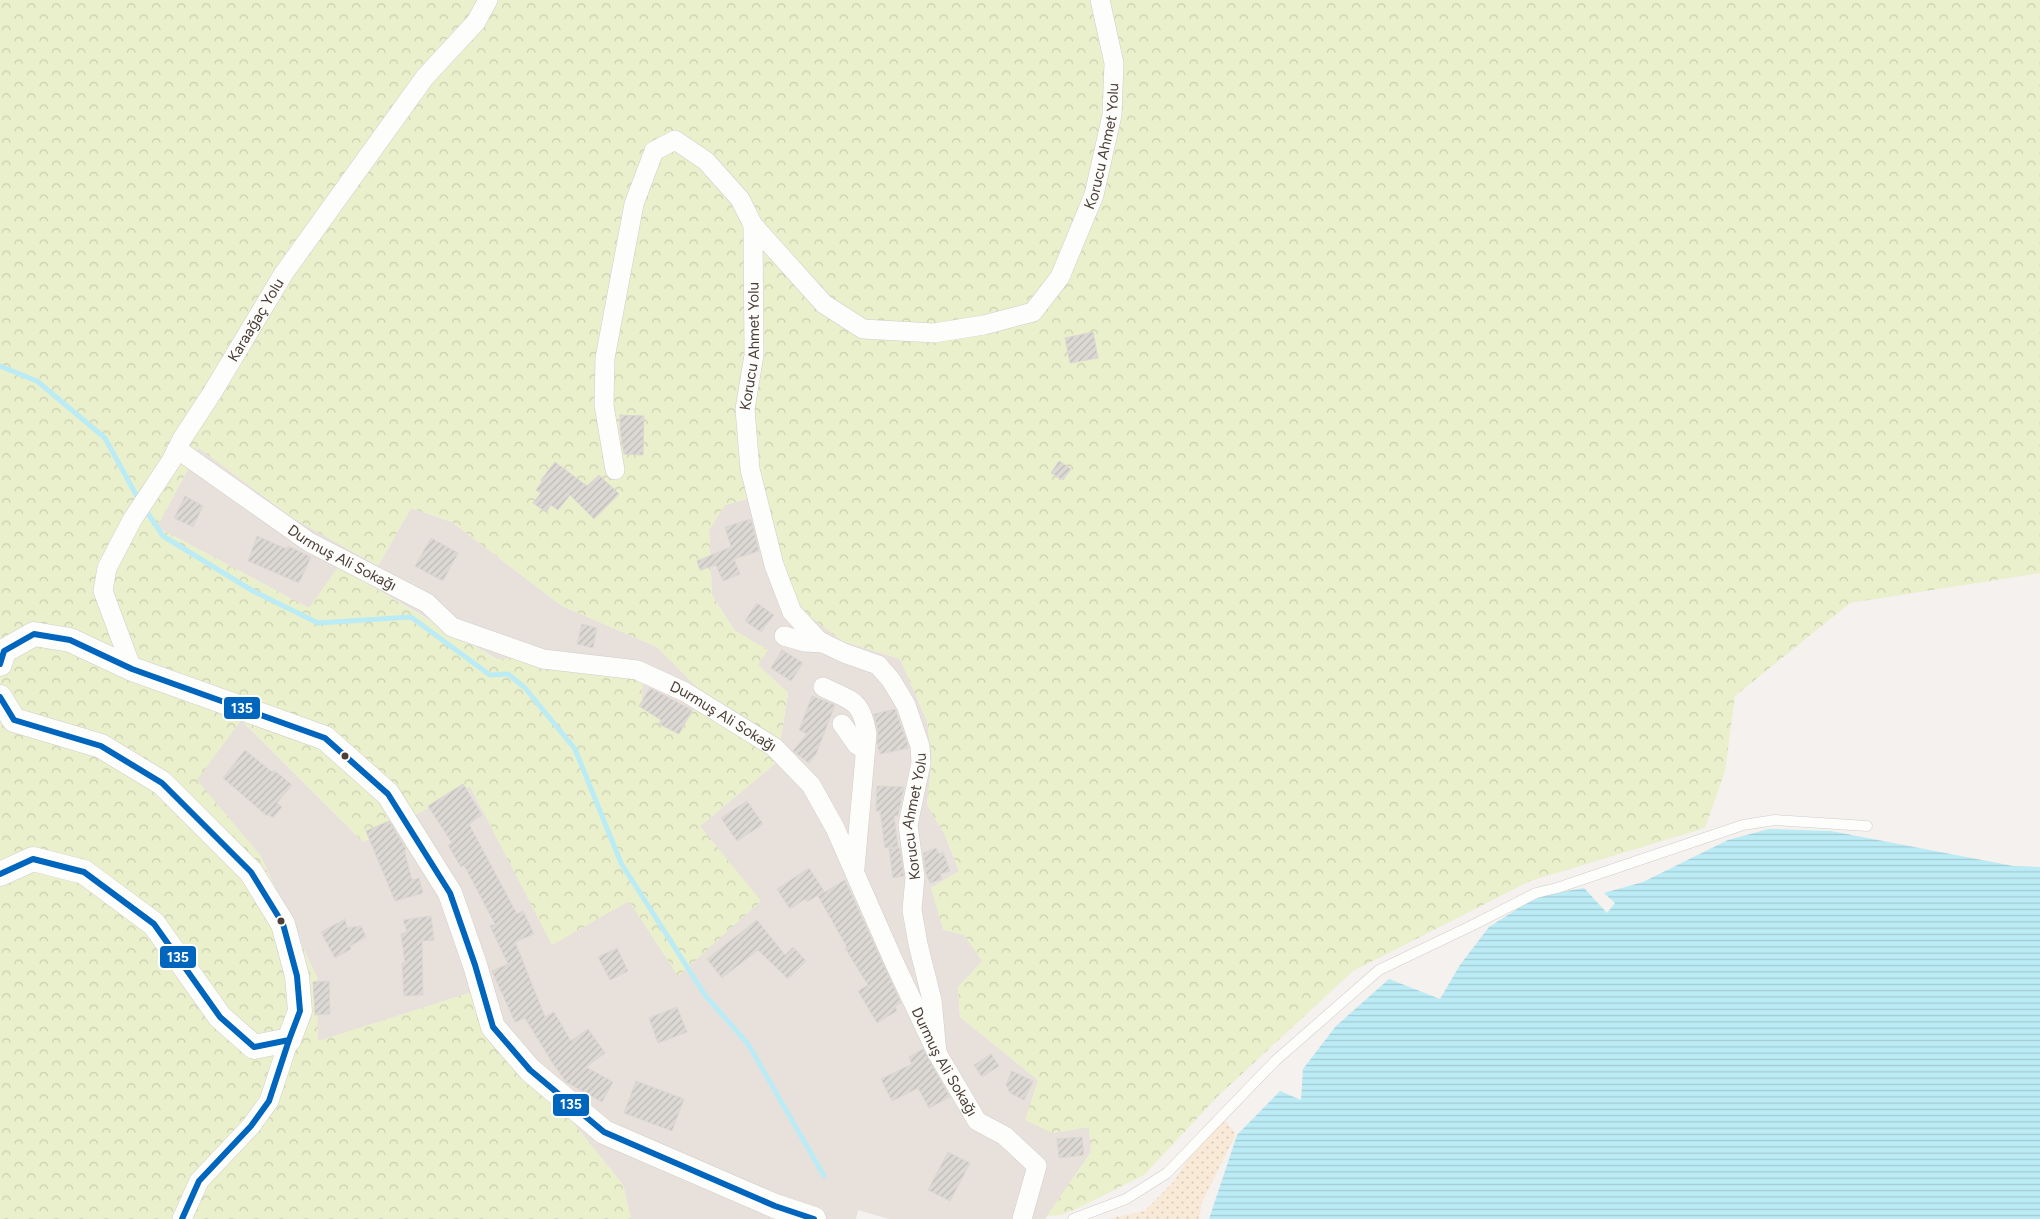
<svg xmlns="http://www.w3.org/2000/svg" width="2040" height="1219" viewBox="0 0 2040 1219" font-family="Figtree,sans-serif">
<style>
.residential{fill:#e8e1db}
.forest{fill:url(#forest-crowns);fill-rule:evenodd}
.sand{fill:url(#sand-dots)}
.water{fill:url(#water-rules)}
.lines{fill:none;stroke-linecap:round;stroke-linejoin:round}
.stream{stroke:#bbebf5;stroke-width:5}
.building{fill:url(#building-hatch);stroke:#ddd7d3}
.service-casing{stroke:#d1cdca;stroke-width:11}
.minor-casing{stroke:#d1cdca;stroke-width:20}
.tertiary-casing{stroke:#d1cdca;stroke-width:25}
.service{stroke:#fdfdfc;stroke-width:10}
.minor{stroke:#fdfdfc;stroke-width:19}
.tertiary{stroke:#fdfdfc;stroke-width:24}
.bus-1-casing{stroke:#fff;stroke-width:10}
.bus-1{stroke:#0065bd;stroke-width:6}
.bus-dot{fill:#4c3f37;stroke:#fff;stroke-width:2}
.labels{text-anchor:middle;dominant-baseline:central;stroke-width:4;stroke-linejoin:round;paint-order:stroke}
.street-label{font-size:15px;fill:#4c3f37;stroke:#fff}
.line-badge{stroke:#fff;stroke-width:2}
.badge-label{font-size:14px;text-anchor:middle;font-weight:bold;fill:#fff}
</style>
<defs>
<pattern id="forest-crowns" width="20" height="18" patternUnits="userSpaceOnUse" patternTransform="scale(1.25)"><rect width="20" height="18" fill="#eaf0cc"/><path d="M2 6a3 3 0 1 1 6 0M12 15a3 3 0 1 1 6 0" fill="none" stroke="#cacfb0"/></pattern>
<pattern id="sand-dots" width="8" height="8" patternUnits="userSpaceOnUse" patternTransform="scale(1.25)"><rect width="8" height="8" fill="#f9ead7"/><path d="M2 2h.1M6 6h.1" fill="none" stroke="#d7cab9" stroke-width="1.8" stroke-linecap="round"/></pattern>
<pattern id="water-rules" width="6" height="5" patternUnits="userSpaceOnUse" patternTransform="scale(1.25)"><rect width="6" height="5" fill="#bbebf5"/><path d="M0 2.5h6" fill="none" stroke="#a2cbd3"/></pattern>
<pattern id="building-hatch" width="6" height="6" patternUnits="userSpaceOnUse" patternTransform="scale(1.25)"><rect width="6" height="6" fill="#dcd8d4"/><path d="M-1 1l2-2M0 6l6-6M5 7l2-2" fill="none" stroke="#bebab7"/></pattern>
</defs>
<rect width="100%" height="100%" fill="#f4f1ee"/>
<g class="residential">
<path d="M199,448L293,518L378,566L411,508L452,522L562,606L657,647L703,693L683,728L641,706L643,681L536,658L497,659L339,567L309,608L157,527Z"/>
<path d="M764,494L842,641L900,659L927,721L932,759L927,805L945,835L959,871L931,888L983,961L958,987L960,1017L1038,1080L1052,1133L1089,1127L1091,1152L1045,1219H889L858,1210L856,1219H631L623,1185L469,993L317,1042V978L260,855L196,780L241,720L363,842L470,786L552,944L629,901L678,975L700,826L777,762L788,693L757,664L767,650L735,631L712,595L709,530L725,505Z"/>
</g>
<path class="forest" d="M0,0H2040V573L1850,603L1735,696L1725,771L1705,828L1530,881L1353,971L1218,1096L1144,1175L1078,1208L1061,1215L1047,1216L1091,1152L1089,1127L1052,1133L1025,1120L1038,1080L960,1017L958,987L982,961L964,935L943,930L931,888L959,871L945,835L927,805L932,759L927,721L900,659L842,641L807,614L788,588L764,494L725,505L709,530L712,595L735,631L768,650L758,665L788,693L777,762L700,826L761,901L678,976L629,901L552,945L470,786L363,842L241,720L197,780L260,855L317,978L318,1041L469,993L623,1185L631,1219H0ZM199,448L293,518L378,566L411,508L452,522L562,606L657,647L703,693L683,728L641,706L643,680L536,658L496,659L338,567L309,608L157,527Z"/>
<path class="sand" d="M1225,1120L1236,1134L1202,1202L1199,1219H1107L1145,1211L1175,1180L1194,1148Z"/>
<path class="water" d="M1769,829L1831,831L2013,866L2040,867V1219H1209L1237,1135L1280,1091L1301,1100L1303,1069L1336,1026L1389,979L1440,999L1460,965L1489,927L1538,896L1584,888L1607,913L1615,903L1604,893L1643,882L1728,840Z"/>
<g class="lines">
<g class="stream">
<path d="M0,366L37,381L105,438L140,502"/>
<path d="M145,509L163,536L253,591L318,623L411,617L490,675L508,674L525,688L575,749L621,863L705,995L748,1044L824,1176"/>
</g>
</g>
<g class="building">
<path d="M1093,332L1098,358L1070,363L1065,338Z"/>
<path d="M620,415L644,416L643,455L624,454L620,430Z"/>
<path d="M1059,461L1071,469L1063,480L1051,473Z"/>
<path d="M555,462L587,486L599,475L619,494L594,519L570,495L558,510L551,505L546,512L533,503L541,493L536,490L542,482L541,480Z"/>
<path d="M185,496L203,506L193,527L174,518Z"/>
<path d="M751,519L759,551L734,559L740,574L723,581L716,565L700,570L697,561L731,547L725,527Z"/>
<path d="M257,536L287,549L288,546L311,557L299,583L248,561Z"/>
<path d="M431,538L458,553L443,581L415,566Z"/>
<path d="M757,603L774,615L761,632L745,621Z"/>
<path d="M582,624L597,628L593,648L577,644Z"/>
<path d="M782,650L803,663L791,681L771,668Z"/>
<path d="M650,688L692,710L679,734L659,724L661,720L639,706Z"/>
<path d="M812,696L835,705L816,754L809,763L793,751L807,734L799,730Z"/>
<path d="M895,709L909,748L880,754L877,744L878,732L874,714Z"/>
<path d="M245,750L272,772L274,770L292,785L277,803L282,807L273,818L268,814L267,816L223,778Z"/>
<path d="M463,784L482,815L469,824L517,914L523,911L534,934L515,942L545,1017L554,1012L571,1041L588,1029L605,1053L586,1067L613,1082L602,1102L566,1082L552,1062L525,1018L515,1022L492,971L508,964L490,926L495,924L464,865L461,867L448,845L452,843L428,806Z"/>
<path d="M877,786L904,787L898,816H894L898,847L885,848L880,811H876Z"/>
<path d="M747,801L763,824L737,841L721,818Z"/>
<path d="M389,821L406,849L404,850L412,880L419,878L423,893L395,901L366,831Z"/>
<path d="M900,848L904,876L893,878L889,849Z"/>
<path d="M936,848L939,854L943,852L950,871L940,874L942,879L930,883L926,873L923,853Z"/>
<path d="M809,868L824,891L807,902L805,899L790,909L777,889Z"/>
<path d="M845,880L901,1003L895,1006L897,1011L877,1023L858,991L868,985L845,948L847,947L818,896Z"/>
<path d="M431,916L434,940L422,941L423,995L404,996L402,963H405L401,934L407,931L403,920Z"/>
<path d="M345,919L347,928L361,926L366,937L350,946L351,949L335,958L321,932Z"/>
<path d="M757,920L785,955L793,947L806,961L788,979L758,950L722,978L707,959Z"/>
<path d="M617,948L628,971L610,980L598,957Z"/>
<path d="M329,981L330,1014L315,1015L313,982Z"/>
<path d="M677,1007L687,1032L658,1043L649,1018Z"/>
<path d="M923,1049L950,1097L929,1108L918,1088L892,1101L881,1079L912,1064L909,1057Z"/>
<path d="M991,1054L999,1066L982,1077L974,1065Z"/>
<path d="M1012,1071L1033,1081L1024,1100L1010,1093L1006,1084Z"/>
<path d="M636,1081L684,1099L672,1131L624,1113Z"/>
<path d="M1082,1137L1084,1155L1059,1158L1057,1139Z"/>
<path d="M948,1152L970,1163L950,1201L928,1190Z"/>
</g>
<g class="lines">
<g class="service-casing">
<path id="service" d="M1073,1219L1126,1199L1167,1173L1275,1061L1379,970L1471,926L1536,893L1557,888L1743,825L1775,820L1867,826"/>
</g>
<g class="minor-casing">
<g id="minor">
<path id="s1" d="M177,449L309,542L427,603L452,627L543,659L637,670L685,692L774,747L811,785L835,828L894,962L937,1053L977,1121L1005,1136L1037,1166L1022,1219"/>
<path d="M615,470L604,405L605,358L634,204L654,151L675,140L706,161L740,199L753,225"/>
<path d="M784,636L805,642L824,643"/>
<path id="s2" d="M132,669L103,591L107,568L132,520L171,461L182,439L212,393L284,273L425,77L476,22L488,0"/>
<path d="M823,687C853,702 861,699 867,734L855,868"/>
<path d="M842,724L857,745L865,750"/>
<path id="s3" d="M937,1053L932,1000L918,944L912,910L915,877L908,825L921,763L920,746L906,705L891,680L878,665L844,653L819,641L792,612L774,565L750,469L745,409L754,355L753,225L824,304L863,329L934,333L984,325L1033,312L1060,277L1094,195L1112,115L1114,63L1100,0"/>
<path d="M182,1219L199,1181L251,1126L269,1101L289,1040"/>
</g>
</g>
<g class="tertiary-casing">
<g id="tertiary">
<path d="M0,664L4,651L34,634L70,640L132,669L325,738L388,794L450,893L475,965L493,1027L530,1070L604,1132L775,1206L814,1219"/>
<path d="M0,697L14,720L101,746L162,783L251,872L283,924L297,976L300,1011L289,1040L254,1047L220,1017L154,924L84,872L33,859L0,874"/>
</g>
</g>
<use href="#service" class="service"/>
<use href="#minor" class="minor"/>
<use href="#tertiary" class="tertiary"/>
<g class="bus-1-casing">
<g id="bus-1">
<path d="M0,664L4,651L34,634L70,640L132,669L325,738L388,794L450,893L475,965L493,1027L530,1070L604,1132L775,1206L814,1219"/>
<path d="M0,697L14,720L101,746L162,783L251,872L283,924L297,976L300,1011L289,1040L254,1047L220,1017L154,924L84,872L33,859L0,874"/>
<path d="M182,1219L199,1181L251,1126L269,1101L289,1040"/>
</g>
</g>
<use href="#bus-1" class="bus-1"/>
</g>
<g class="bus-dot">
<circle cx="345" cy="756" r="4.5"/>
<circle cx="281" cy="921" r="4.5"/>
</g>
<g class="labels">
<g class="street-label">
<text stroke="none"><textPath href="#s3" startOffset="1409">Korucu Ahmet Yolu</textPath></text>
<text stroke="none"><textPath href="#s2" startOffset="396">Karaağaç Yolu</textPath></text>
<text stroke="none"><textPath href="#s3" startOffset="780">Korucu Ahmet Yolu</textPath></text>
<text stroke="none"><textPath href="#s1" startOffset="198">Durmuş Ali Sokağı</textPath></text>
<text stroke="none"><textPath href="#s1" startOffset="618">Durmuş Ali Sokağı</textPath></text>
<text stroke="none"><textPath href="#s3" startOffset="240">Korucu Ahmet Yolu</textPath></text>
<text stroke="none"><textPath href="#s1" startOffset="1038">Durmuş Ali Sokağı</textPath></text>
</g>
</g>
<g class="line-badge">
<rect x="223" y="696" width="38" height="24" rx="5" fill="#0065bd"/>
<rect x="159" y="945" width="38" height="24" rx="5" fill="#0065bd"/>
<rect x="552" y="1093" width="38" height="24" rx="5" fill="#0065bd"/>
</g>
<g class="badge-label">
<text x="242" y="713">135</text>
<text x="178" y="962">135</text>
<text x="571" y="1109">135</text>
</g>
</svg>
